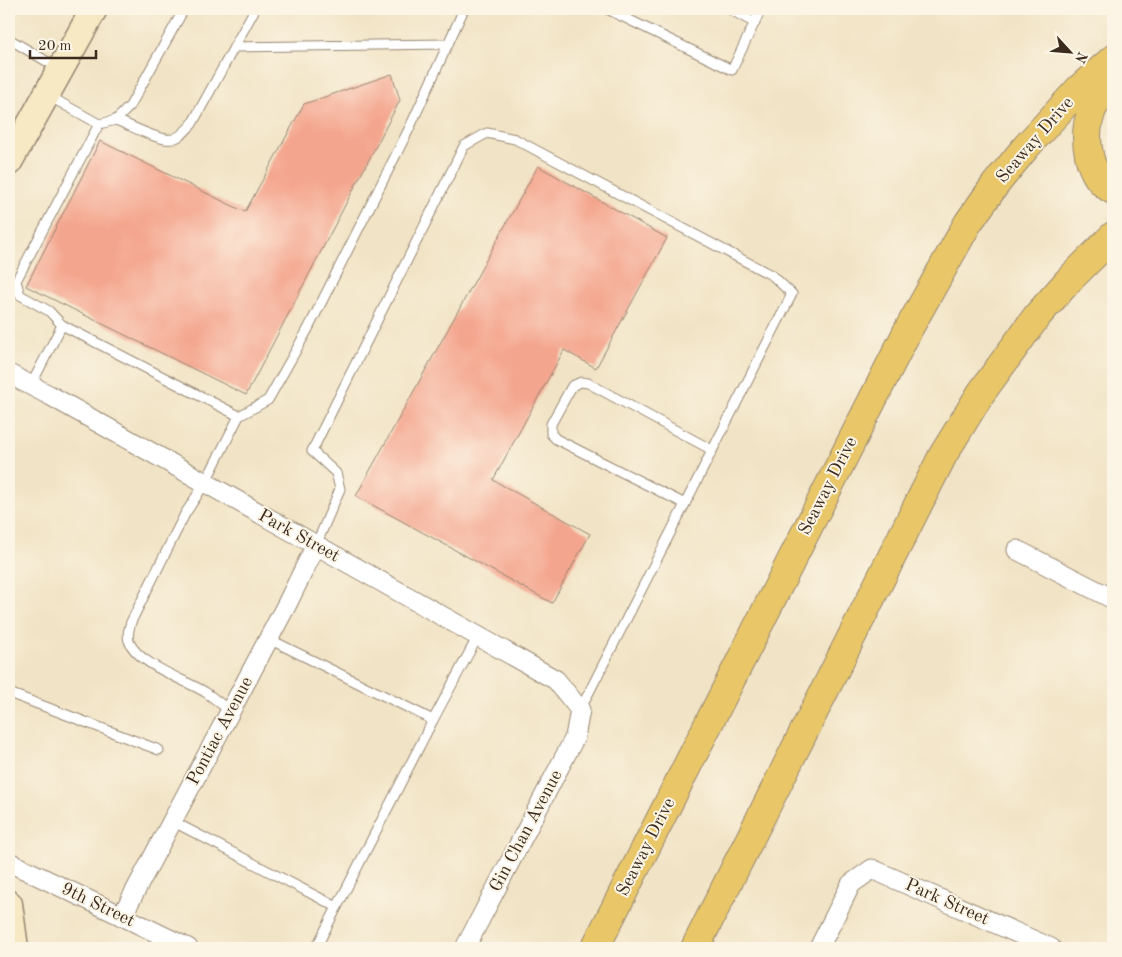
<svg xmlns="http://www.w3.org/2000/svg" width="1122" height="957" viewBox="0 0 1122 957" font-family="'Old Standard TT',serif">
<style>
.building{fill:#f4a58e}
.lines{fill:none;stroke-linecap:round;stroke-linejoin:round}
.lane-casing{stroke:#968672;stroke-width:11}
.street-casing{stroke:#968672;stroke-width:21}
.secondary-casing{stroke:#968672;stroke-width:29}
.highway-casing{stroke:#968672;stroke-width:30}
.lane{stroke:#fff;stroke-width:9}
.street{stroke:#fff;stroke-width:19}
.secondary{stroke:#f6e9c3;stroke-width:26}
.highway{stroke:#e9c769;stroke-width:28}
.labels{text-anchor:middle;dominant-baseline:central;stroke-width:4;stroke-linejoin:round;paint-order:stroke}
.street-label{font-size:18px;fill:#3b2a1e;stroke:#fcf5e5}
</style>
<rect width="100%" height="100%" fill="#fcf5e5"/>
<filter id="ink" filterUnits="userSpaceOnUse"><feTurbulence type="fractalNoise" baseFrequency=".02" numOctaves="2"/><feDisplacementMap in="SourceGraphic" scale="10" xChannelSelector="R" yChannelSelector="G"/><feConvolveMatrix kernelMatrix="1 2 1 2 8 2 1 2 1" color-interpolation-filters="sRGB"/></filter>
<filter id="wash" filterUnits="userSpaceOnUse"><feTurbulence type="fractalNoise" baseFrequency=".0096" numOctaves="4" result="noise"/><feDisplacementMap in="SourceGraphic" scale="20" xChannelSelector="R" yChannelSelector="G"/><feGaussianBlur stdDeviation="1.12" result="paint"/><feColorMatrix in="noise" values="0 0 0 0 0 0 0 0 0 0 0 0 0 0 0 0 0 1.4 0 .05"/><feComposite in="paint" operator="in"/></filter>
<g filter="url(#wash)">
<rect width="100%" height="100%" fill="#f1e3c5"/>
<g id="blocks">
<g class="building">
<path d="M392,74L400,100L246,395L26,286L100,141L245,212L304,104Z"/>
<path d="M538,166L667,238L596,368L564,350L493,480L590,534L552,603L356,496Z"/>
</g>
</g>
</g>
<g filter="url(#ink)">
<use href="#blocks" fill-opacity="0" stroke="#968672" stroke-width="1"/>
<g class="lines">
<g class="lane-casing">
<g id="lane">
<path d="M607,9L732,70L761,9"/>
<path d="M729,9L755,23"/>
<path d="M9,39L58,68"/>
<path d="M234,47L448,44"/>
<path d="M47,95L99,124L116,120L130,106L184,9"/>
<path d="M116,120C130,125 160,142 173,139C181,137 186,130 192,124L255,9"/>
<path d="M62,325L239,416"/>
<path d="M31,385L62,325L49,311L20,295L16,281L99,124"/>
<path d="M685,504L556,439L551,434V424L572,386L581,382L588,383L712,450"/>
<path d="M316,545L340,489L336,473L312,451L464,146L487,133L515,139L773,276L792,294L580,710"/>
<path d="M269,639L433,720L478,636"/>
<path d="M9,693L159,750"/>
<path d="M230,711C222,705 214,698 205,692C185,680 136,663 129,641C127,634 129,628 131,622L185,514L205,483L239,416L268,400L308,329L410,127L464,9"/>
<path d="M172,821L337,907"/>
<path d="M316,948L433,720"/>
</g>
</g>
<g class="street-casing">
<g id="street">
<path d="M9,374L51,396L556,680L580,710L575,737L465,948"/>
<path d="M1017,550L1113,599"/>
<path d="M9,862L122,916L188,948"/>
<path d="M122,916L287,604L316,545"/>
<path d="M819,948L851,884L872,869L1051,948"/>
</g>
</g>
<g class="secondary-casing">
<g id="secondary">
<path d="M9,162L94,9"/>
<path d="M9,904L15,948"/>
</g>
</g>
<g class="highway-casing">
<g id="highway">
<path d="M1113,83C1105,90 1096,100 1092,110C1082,136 1087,177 1113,190"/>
<path d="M595,948L908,330L968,223L995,185L1026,147L1079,89L1113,59"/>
<path d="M695,948L943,455L981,393L1037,316L1069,280L1113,236"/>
</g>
</g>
<use href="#lane" class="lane"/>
<use href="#street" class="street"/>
<use href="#secondary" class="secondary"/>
<use href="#highway" class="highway"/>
</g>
</g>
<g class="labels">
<g class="street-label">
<text transform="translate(1035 140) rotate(-49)">Seaway Drive</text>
<text transform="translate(828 486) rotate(-63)">Seaway Drive</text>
<text transform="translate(299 536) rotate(29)">Park Street</text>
<text transform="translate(220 731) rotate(-62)">Pontiac Avenue</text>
<text transform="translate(526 831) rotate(-62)">Gin Chan Avenue</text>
<text transform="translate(646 847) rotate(-63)">Seaway Drive</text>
<text transform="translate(947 902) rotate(24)">Park Street</text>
<text transform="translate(98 905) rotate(26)">9th Street</text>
</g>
</g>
<rect width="1122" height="957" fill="none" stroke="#fcf5e5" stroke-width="30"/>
<g transform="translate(1070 52) rotate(116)" stroke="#fcf5e5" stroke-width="4" paint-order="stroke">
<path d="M0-4L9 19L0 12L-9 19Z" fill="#3b2a1e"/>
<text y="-8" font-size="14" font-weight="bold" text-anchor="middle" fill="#3b2a1e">N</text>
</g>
<path d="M30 50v8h66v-8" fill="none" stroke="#3b2a1e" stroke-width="2.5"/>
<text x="38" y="50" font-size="15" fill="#3b2a1e" stroke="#fcf5e5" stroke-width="4" paint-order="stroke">20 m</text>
</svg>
